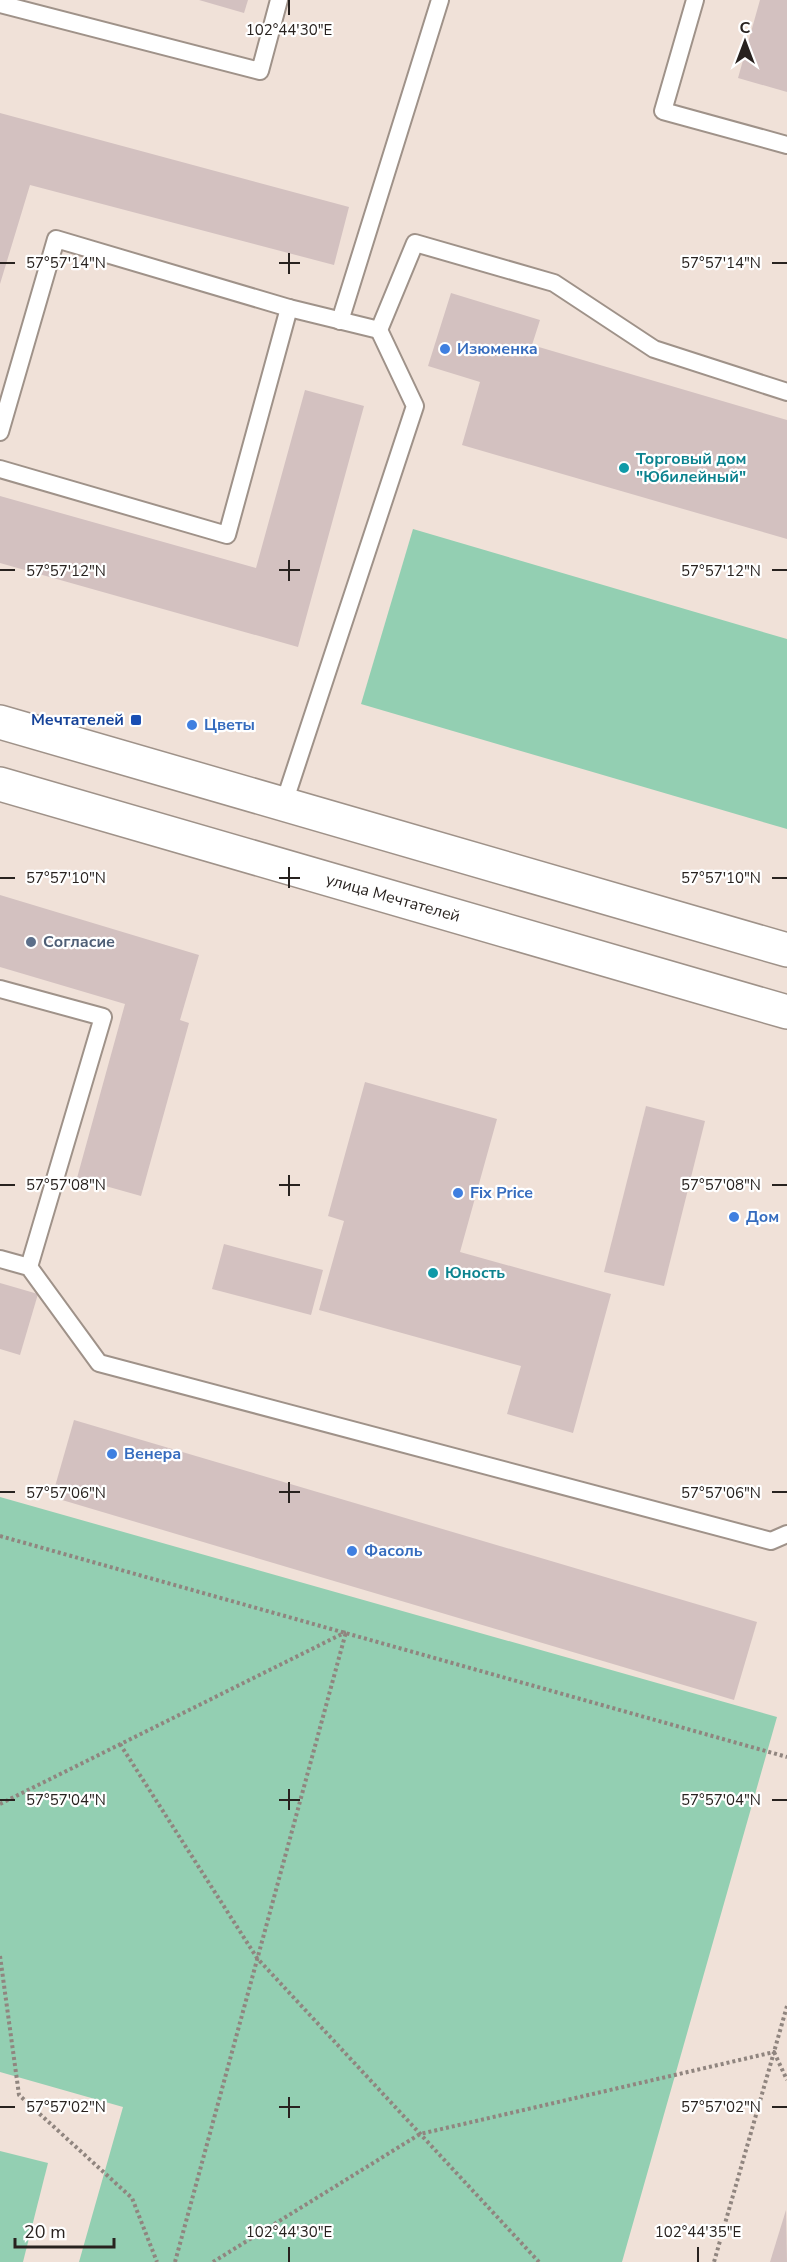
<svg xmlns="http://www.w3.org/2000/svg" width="787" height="2262" viewBox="0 0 787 2262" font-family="'Nunito Sans',sans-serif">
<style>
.green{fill:#93cfb2}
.building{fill:#d3c1c0}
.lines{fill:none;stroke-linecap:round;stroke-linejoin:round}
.service-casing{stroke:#9f9289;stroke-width:20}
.tertiary-casing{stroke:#9f9289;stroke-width:36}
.path{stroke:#90857f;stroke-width:4;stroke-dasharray:3 3;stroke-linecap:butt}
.service{stroke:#fff;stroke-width:16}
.tertiary{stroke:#fff;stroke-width:33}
.ticks{fill:none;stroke:#28221f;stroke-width:2}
.shop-dot{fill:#3f7fe0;stroke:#fff;stroke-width:2}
.culture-dot{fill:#0f9aa8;stroke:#fff;stroke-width:2}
.transit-dot{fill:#1a4fb4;stroke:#fff;stroke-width:2}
.service-dot{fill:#5c6f8a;stroke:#fff;stroke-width:2}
.labels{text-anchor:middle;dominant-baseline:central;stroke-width:4.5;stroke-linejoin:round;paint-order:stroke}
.shop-label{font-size:16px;font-weight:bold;fill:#366cbe;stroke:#fff;text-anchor:start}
.culture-label{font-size:16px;font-weight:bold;fill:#0d838f;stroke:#fff;text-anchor:start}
.transit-label{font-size:16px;font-weight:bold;fill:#164399;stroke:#fff;text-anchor:end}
.street-label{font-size:16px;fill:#28221f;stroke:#fff}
.service-label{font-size:16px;font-weight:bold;fill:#4e5e75;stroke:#fff;text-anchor:start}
.ticks-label{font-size:15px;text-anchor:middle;fill:#28221f;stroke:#fff;stroke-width:4.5;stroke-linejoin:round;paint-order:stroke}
</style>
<rect width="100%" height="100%" fill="#f0e1d8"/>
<g class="green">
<path d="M413,529L787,639V829L361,704Z"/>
<path d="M0,1497L777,1717L622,2262H79L123,2107L0,2072Z"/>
<path d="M0,2151L48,2163L23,2262H0Z"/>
</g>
<g class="building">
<path d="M199,0H248L244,13Z"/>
<path d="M760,0H787V92L738,78Z"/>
<path d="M0,113L349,207L334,265L30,185L0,284Z"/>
<path d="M451,293L540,320L532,345L787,420V539L462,445L480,382L428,366Z"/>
<path d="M305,390L364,406L298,647L0,563V496L256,568Z"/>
<path d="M0,895L199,955L180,1020L189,1023L141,1196L77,1178L125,1004L0,967Z"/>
<path d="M365,1082L497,1119L460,1252L611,1294L573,1433L507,1414L521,1366L319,1310L344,1221L328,1216Z"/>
<path d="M646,1106L705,1121L664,1286L604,1272Z"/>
<path d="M224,1244L323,1270L311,1315L212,1289Z"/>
<path d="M0,1283L38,1294L20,1355L0,1349Z"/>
<path d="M74,1420L757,1622L734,1700L52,1497Z"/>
<path d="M786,2210L787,2262H770Z"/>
</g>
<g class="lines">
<g class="service-casing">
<g id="service">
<path d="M695,0L663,111L787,145"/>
<path d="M0,4L260,71L279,0"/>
<path d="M340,321L440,0"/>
<path d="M0,432L56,239L289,308L379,330L415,243L554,283L654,349L787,392"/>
<path d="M0,469L227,535L289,308"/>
<path d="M284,803L415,406L379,330"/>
<path d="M0,989L103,1017L29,1267"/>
<path d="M0,1259L29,1267L99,1363L771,1541L787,1534"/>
</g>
</g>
<g class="tertiary-casing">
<g id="tertiary">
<path d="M0,722L787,950"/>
<path d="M0,784L787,1012"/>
</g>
</g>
<g class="path">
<path d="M0,1536L787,1757"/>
<path d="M120,1744L257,1958L539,2262"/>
<path d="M0,1804L346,1632"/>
<path d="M0,1956L19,2095L132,2198L157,2262"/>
<path d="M787,2006L774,2052L787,2080"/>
<path d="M175,2262L346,1632"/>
<path d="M213,2262L420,2134L774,2052L714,2262"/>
</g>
<use href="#service" class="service"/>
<use href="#tertiary" class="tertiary"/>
</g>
<path class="ticks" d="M289,0V15M289,253V274M0,263H15M279,263H300M772,263H787M289,560V581M0,570H15M279,570H300M772,570H787M289,867V888M0,878H15M279,878H300M772,878H787M289,1175V1196M0,1185H15M279,1185H300M772,1185H787M289,1482V1503M0,1492H15M279,1492H300M772,1492H787M289,1789V1810M0,1800H15M279,1800H300M772,1800H787M289,2097V2118M0,2107H15M279,2107H300M772,2107H787M289,2247V2262M698,2247V2262"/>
<g class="shop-dot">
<circle cx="445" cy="349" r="6"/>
<circle cx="192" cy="725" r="6"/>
<circle cx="458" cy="1193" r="6"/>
<circle cx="734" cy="1217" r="6"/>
<circle cx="112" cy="1454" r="6"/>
<circle cx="352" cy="1551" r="6"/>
</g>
<g class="culture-dot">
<circle cx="624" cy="468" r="6"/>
<circle cx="433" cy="1273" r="6"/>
</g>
<rect class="transit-dot" x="130" y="714" width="12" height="12" rx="3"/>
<circle class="service-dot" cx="31" cy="942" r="6"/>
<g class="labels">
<g class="shop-label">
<text x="457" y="349">Изюменка</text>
<text x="204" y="725">Цветы</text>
<text x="470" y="1193">Fix Price</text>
<text x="746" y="1217">Дом</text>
<text x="124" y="1454">Венера</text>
<text x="364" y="1551">Фасоль</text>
</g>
<g class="culture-label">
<text x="636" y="459">Торговый дом<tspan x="636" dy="18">"Юбилейный"</tspan></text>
<text x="445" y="1273">Юность</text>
</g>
<g class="transit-label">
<text x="124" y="720">Мечтателей</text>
</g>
<g class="street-label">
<text transform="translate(393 898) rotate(16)">улица Мечтателей</text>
</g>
<g class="service-label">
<text x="43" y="942">Согласие</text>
</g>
</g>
<g class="ticks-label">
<text x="289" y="35">102°44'30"E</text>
<text x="66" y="268">57°57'14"N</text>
<text x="721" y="268">57°57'14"N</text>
<text x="66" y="576">57°57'12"N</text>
<text x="721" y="576">57°57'12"N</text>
<text x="66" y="883">57°57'10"N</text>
<text x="721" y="883">57°57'10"N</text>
<text x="66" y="1190">57°57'08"N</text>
<text x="721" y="1190">57°57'08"N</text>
<text x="66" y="1498">57°57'06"N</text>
<text x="721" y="1498">57°57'06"N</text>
<text x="66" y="1805">57°57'04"N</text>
<text x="721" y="1805">57°57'04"N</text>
<text x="66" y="2112">57°57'02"N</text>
<text x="721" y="2112">57°57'02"N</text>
<text x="289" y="2237">102°44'30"E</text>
<text x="698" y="2237">102°44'35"E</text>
</g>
<g transform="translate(745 42)" stroke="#ffffff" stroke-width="4.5" paint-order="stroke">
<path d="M0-4.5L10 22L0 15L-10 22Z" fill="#28221f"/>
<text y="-9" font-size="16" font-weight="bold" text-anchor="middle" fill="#28221f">С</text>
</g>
<path d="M15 2238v9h99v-9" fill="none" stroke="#28221f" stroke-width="3"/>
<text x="24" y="2238" font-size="18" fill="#28221f" stroke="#ffffff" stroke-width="4.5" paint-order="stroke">20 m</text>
</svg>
